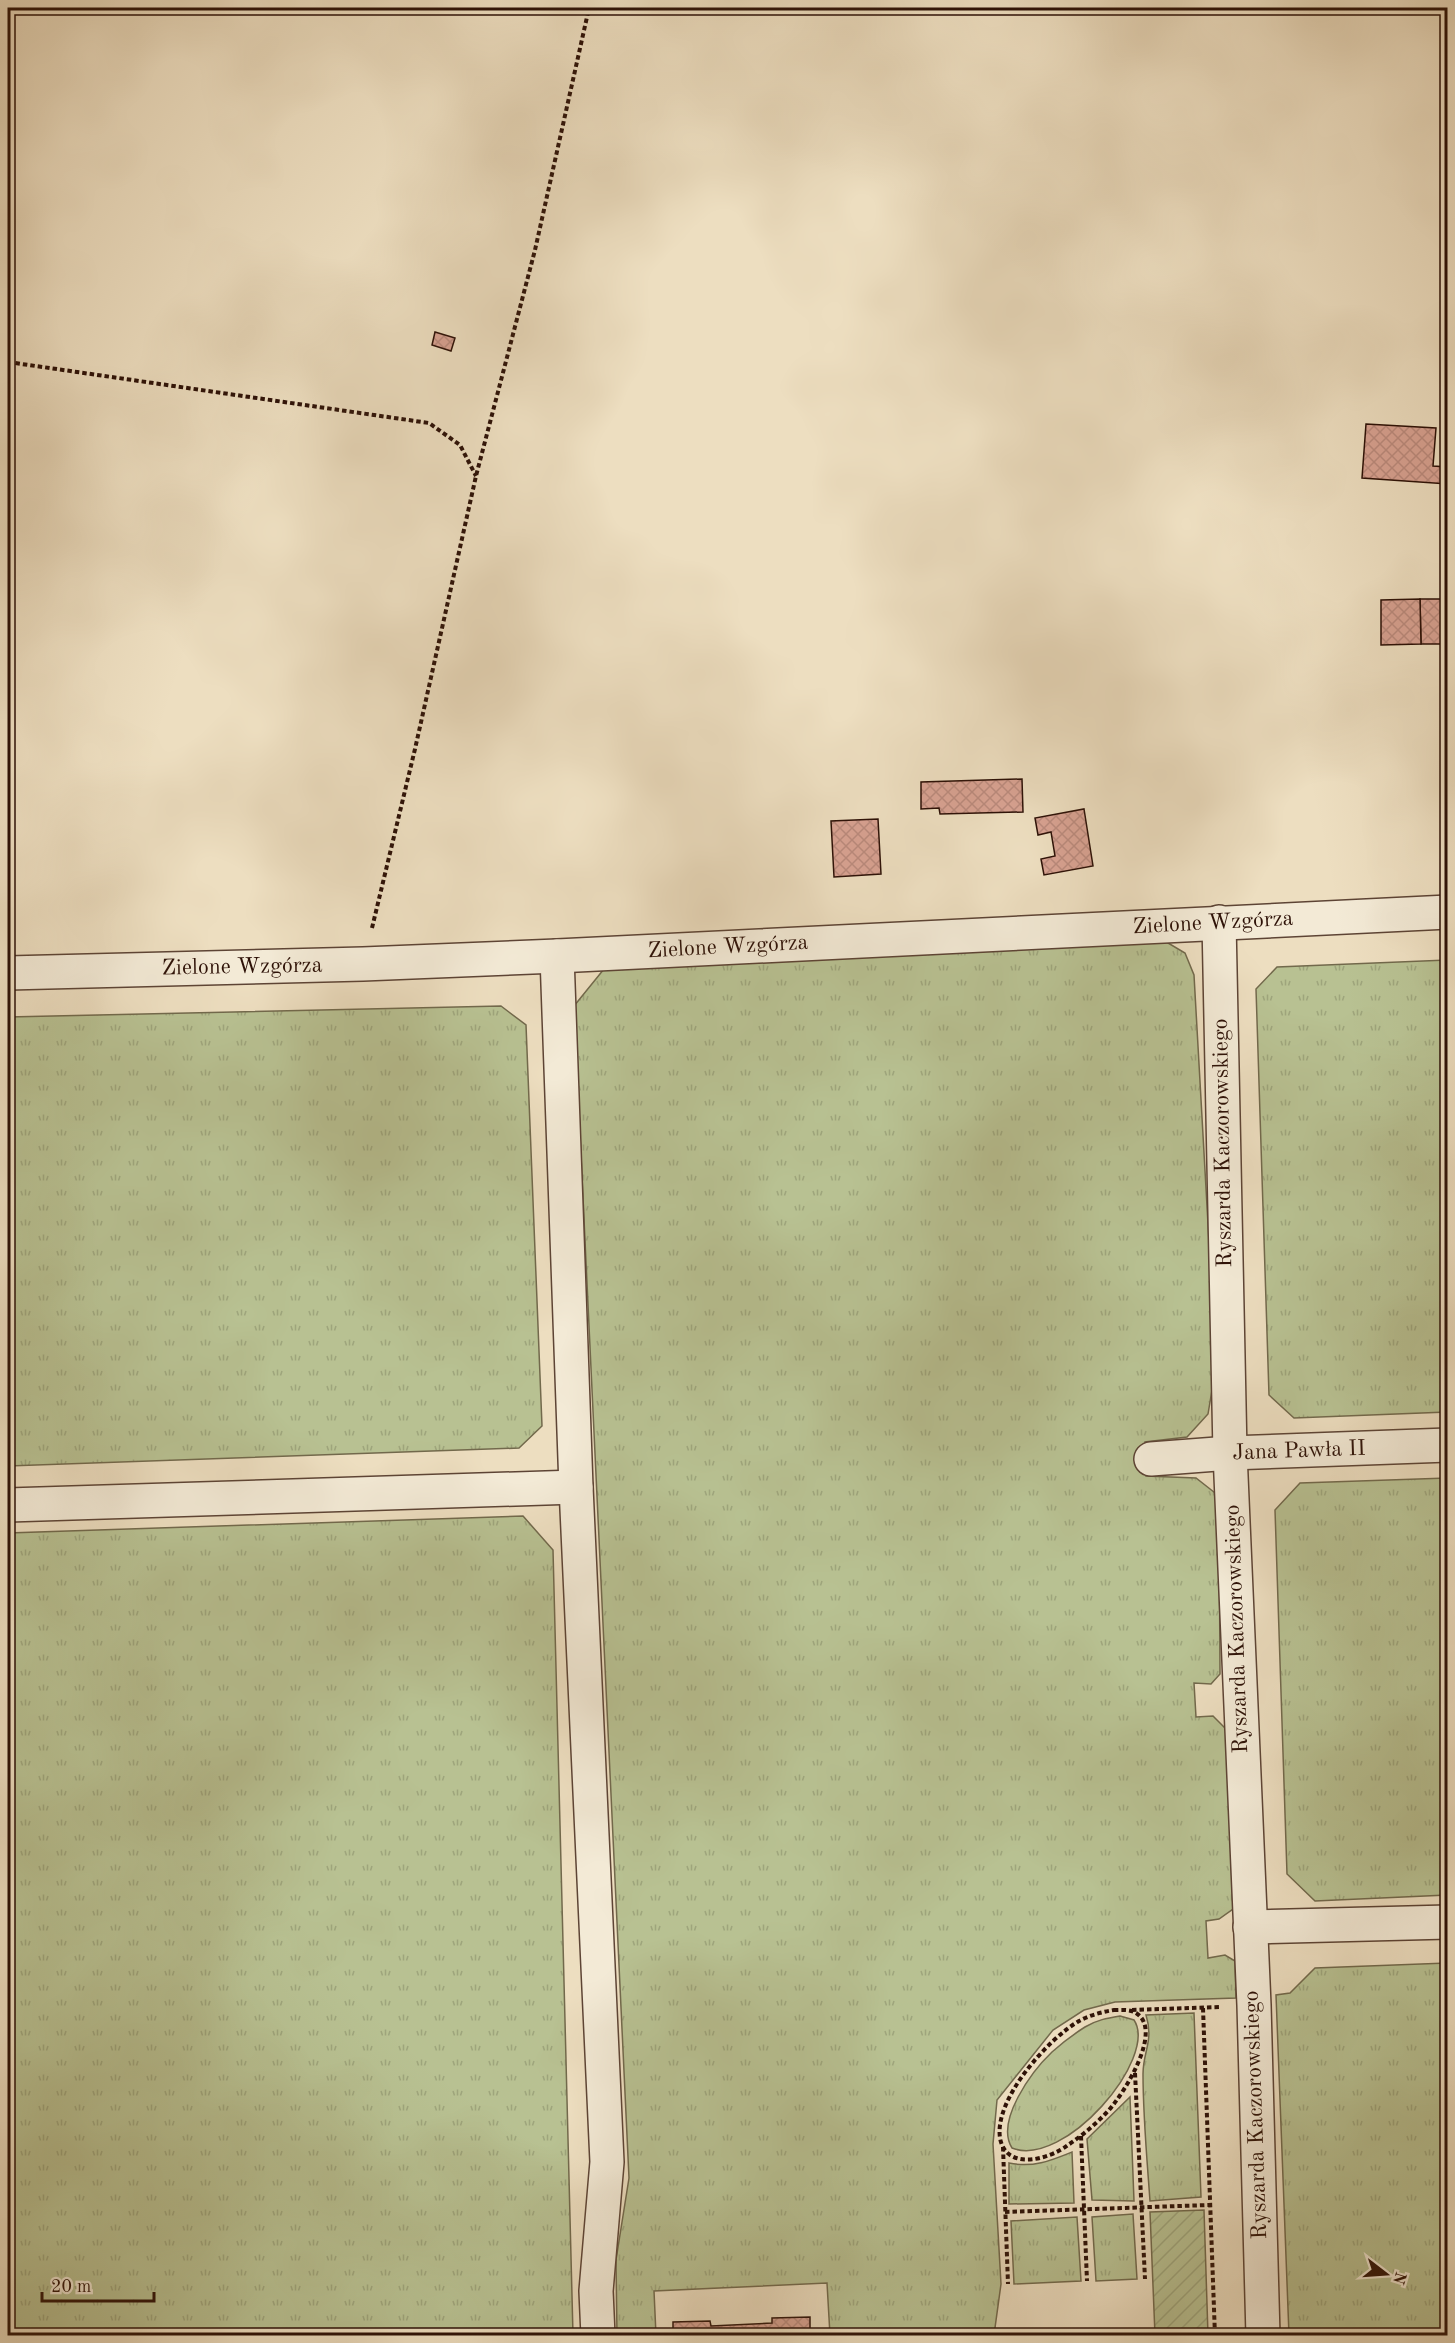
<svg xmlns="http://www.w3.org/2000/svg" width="1455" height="2343" viewBox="0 0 1455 2343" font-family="'Old Standard TT',serif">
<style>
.grass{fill:url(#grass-tufts);stroke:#72694c;stroke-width:1.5}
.garden{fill:url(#garden-furrows);stroke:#72694c;stroke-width:1.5}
.building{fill:url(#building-cross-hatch);stroke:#2d1107;stroke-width:1.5}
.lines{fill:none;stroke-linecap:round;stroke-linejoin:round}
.street-casing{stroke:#5d4435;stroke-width:36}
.path{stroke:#2d1107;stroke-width:4;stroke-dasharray:4.5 3;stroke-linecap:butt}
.street{stroke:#f3ead6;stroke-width:33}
.labels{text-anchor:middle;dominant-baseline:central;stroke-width:4.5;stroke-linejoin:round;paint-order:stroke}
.street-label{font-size:22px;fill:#2d1107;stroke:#f3ead6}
</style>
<defs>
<pattern id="grass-tufts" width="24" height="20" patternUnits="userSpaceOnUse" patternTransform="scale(1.5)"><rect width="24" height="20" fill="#b8c192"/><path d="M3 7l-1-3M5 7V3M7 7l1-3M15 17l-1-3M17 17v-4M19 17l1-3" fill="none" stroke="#9ea57c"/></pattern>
<pattern id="garden-furrows" width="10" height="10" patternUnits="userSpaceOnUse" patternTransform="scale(1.5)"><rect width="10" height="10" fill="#b8c192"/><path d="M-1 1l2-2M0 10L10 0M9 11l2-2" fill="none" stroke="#9ea57c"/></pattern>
<pattern id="building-cross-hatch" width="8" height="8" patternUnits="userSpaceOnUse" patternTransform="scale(1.5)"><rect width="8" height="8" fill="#d8a292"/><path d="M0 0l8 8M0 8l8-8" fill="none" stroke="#ba8a7c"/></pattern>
</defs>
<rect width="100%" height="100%" fill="#eddec0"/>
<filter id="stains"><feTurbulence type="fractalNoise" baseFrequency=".00333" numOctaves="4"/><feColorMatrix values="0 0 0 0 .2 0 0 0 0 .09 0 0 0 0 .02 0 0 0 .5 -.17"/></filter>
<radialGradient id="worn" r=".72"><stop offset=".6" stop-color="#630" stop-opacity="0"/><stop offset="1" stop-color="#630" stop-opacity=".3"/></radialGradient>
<g class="grass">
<path d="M1163,940L1185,953L1194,975L1216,1366L1208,1414L1187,1437L1145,1442L1146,1476L1196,1478L1219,1496L1220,1674L1211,1684L1194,1683L1196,1717L1213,1716L1226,1729L1233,1909L1219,1919L1206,1921L1208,1958L1225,1955L1235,1961L1236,1998L1115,2002L1084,2010L1053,2030L997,2100L993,2144L1001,2284L994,2335H830L827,2283L654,2291L656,2335H617L616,2260L629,2178L574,1006L604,969Z"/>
<path d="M1447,960V1412L1294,1418L1269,1395L1256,989L1277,967Z"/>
<path d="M501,1006L526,1025L542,1426L519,1448L8,1466V1017Z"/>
<path d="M1447,1478V1895L1315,1901L1287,1874L1275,1510L1300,1483Z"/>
<path d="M523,1516L553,1550L573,2335H8V1533Z"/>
<path d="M1447,1963V2335H1289L1276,1995L1290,1993L1315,1968Z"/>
<path d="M1194,2013L1201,2197L1150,2201C1147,2159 1143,2116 1143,2074C1143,2051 1154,2041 1146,2015Z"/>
<path d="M1120,2016L1134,2020C1159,2058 1064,2169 1012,2148C995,2121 1032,2071 1052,2052C1062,2043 1074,2034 1085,2027C1096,2020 1108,2018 1120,2016Z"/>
<path d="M1130,2097L1134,2201L1092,2200L1087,2139Z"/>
<path d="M1072,2152L1074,2203L1009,2204V2163C1033,2168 1050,2161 1072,2152Z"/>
<path d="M1133,2214L1137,2279L1096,2281L1092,2217Z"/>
<path d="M1077,2217L1081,2281L1014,2284L1011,2221Z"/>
</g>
<path class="garden" d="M1204,2210L1208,2335H1155L1150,2212Z"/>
<g class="building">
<path d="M435,332L455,338L451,351L432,345Z"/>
<path d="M1366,424L1436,428L1433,466L1448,467V484L1362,478Z"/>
<path d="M1420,599H1448V644H1421Z"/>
<path d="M1420,599L1421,644L1381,645V600Z"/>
<path d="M1022,779L1023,812L940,814L939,808L921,809V782Z"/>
<path d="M1084,809L1093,866L1044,875L1041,859L1055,856L1051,832L1038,835L1035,818Z"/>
<path d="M878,819L881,874L834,877L831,821Z"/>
<path d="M810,2317V2336H673V2322L710,2321L711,2326L772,2323V2318Z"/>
</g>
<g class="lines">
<g class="street-casing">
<g id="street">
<path d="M1219,922L1230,1453L1254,2005L1263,2336"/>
<path d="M557,956L576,1487L607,2162L596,2291L598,2336"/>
<path d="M8,973L363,964L557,956L1448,912"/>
<path d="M1151,1459L1230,1453L1448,1445"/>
<path d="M8,1505L576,1487"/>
<path d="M1250,1927L1448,1922"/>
</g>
</g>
<g class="path">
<path d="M8,362L429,423L460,445L476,476"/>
<path d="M372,928L415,749L476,476L535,250L589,8"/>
<path d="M1203,2008L1215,2336"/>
<path d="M1114,2010C1121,2010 1130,2009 1136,2013C1164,2030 1124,2093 1109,2110C1097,2123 1083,2135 1068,2145C1050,2159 1006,2172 1000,2138C994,2099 1048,2039 1079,2021C1090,2015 1102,2012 1114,2010Z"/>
<path d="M1132,2010L1220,2007"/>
<path d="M1135,2073L1145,2279"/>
<path d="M1081,2136L1087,2281"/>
<path d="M1003,2147L1008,2284"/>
<path d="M1005,2212L1209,2205"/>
</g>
<use href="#street" class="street"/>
</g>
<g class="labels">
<g class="street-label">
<text transform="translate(1213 923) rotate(-3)">Zielone Wzgórza</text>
<text transform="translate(728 947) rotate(-3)">Zielone Wzgórza</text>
<text transform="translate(242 967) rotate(-1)">Zielone Wzgórza</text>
<text transform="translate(1223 1143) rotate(-91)">Ryszarda Kaczorowskiego</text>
<text transform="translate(1299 1451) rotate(-2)">Jana Pawła II</text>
<text transform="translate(1237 1629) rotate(-92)">Ryszarda Kaczorowskiego</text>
<text transform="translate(1256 2115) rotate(-92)">Ryszarda Kaczorowskiego</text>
</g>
</g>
<rect width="1455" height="2343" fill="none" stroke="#eddec0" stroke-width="30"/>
<rect x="9" y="9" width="1437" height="2325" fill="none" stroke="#2d1107" stroke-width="3"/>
<rect x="15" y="15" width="1425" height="2313" fill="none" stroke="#2d1107" stroke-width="1.5"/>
<g transform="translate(1386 2274) rotate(107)" stroke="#f3ead6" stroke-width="4.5" paint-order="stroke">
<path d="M0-4.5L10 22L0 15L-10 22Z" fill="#2d1107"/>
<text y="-9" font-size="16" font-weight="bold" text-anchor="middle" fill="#2d1107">N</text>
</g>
<path d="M42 2292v9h112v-9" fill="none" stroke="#2d1107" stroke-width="3"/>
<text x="51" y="2292" font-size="18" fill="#2d1107" stroke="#f3ead6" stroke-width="4.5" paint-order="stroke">20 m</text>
<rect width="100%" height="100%" filter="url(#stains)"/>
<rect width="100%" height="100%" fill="url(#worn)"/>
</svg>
